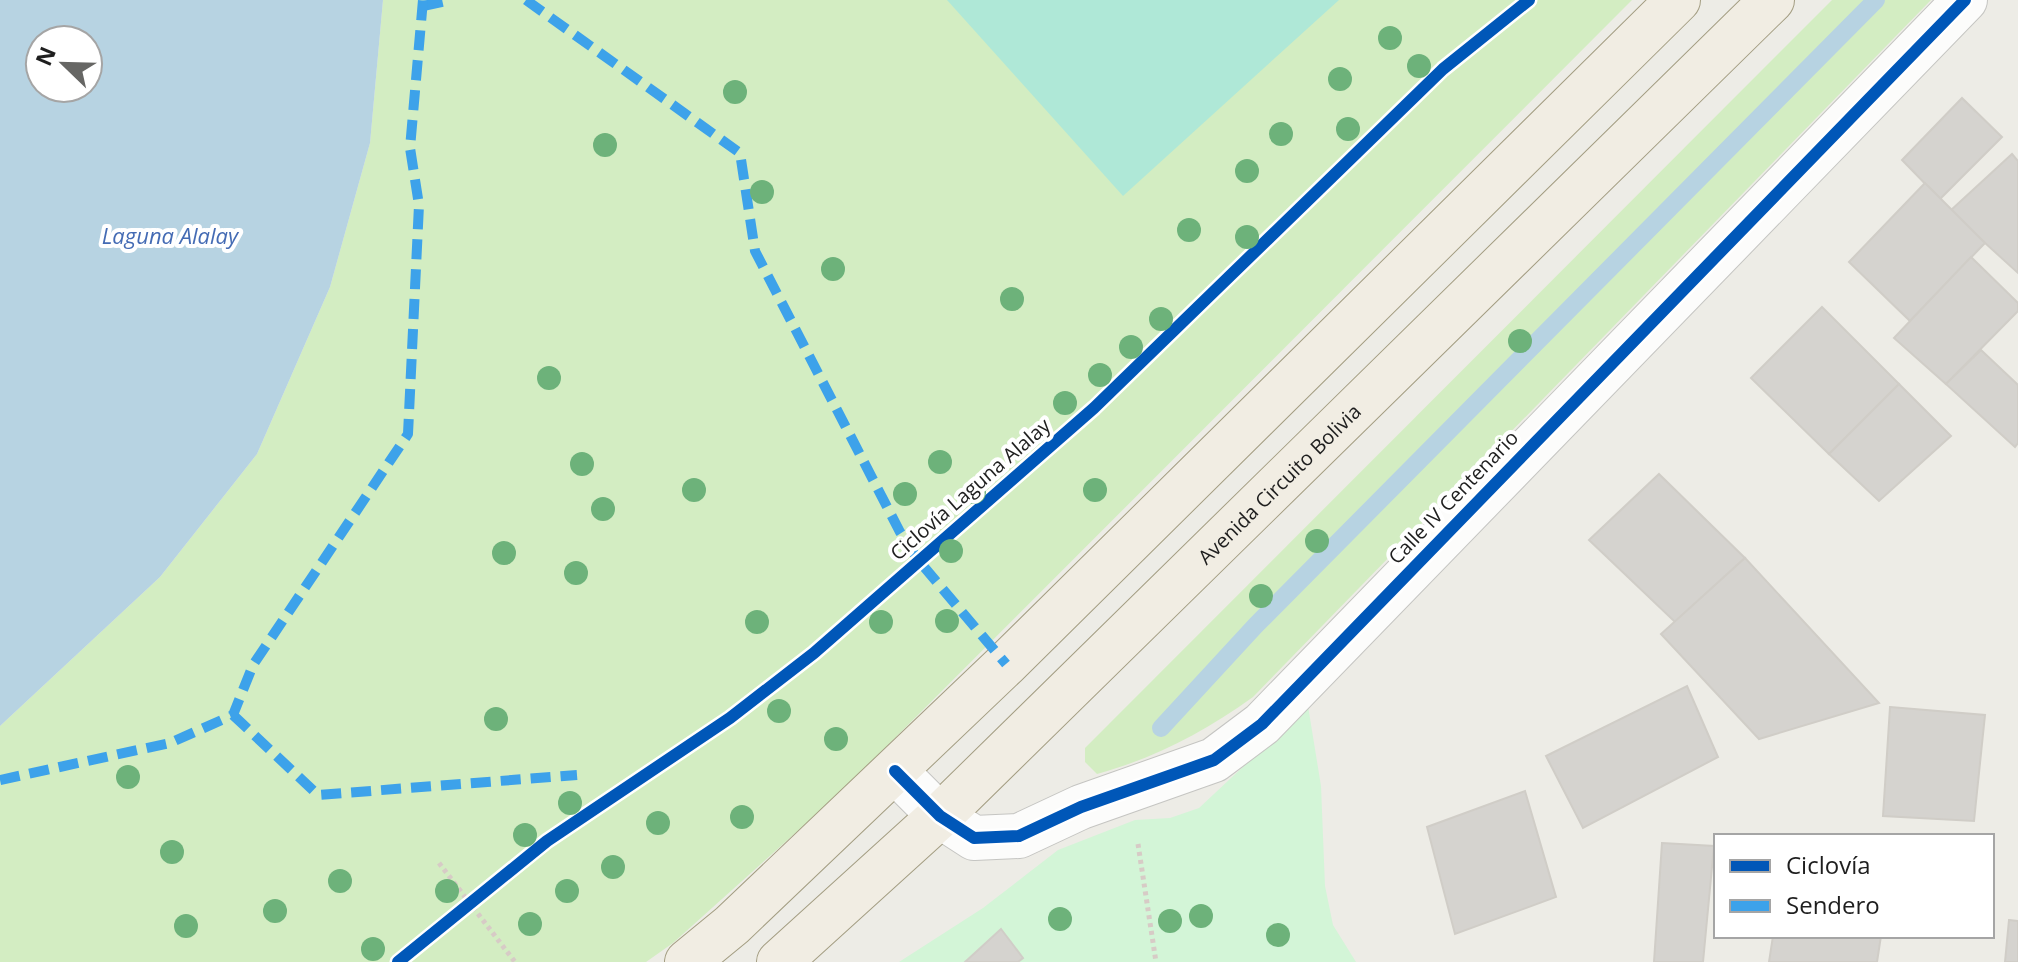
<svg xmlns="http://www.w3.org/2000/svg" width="2018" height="962" viewBox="0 0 2018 962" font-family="'Open Sans',sans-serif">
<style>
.grass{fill:#d3edc2}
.park{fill:#d3f5d7}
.pitch{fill:#afe8d7}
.water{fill:#b7d3e2;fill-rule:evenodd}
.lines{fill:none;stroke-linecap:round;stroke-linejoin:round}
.stream{stroke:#b7d3e2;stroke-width:18}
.building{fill:#d5d3cf;stroke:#d0cdc7;stroke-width:2}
.minor-casing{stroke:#c5c5c2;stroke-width:46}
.primary-casing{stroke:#a39d82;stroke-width:46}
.path{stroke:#d7cbc6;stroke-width:5;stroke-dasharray:4 4;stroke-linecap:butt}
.minor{stroke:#fcfcfb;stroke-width:44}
.primary{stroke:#f1ede3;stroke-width:44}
.quiet{stroke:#3da2ea;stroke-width:10;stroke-dasharray:20 10;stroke-linecap:butt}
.cycleway-casing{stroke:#fff;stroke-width:17}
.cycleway{stroke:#0057b8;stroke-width:12}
.tree{fill:#6db27a}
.labels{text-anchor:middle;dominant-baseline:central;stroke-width:8;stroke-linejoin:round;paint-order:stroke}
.street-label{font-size:20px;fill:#1e1e1e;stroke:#fff}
.water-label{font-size:22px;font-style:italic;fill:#446bb4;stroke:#fff}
</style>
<rect width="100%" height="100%" fill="#edece6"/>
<g class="grass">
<path d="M383,0H1632L842,791L673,943L646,962H0V726L160,577L257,454L330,287L370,143Z"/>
<path d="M1832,0H1931L1253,697C1204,732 1155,758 1097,774L1085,762V748Z"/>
</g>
<path class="park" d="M1308,706L1321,786L1325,886L1333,925L1356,962H899L983,908L1058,850L1135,820L1170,818L1199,808Z"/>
<path class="pitch" d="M947,0H1339L1123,196Z"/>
<path class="water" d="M0,0H383L370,143L330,287L257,454L160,577L0,726ZM40,40H88V88H40Z"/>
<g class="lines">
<path class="stream" d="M1161,728L1256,625L1876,0"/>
</g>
<g class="building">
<path d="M1962,98L2002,137L1940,199L1902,160Z"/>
<path d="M2012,154L2018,161V273L1950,211Z"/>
<path d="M1925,183L1985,243L1910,321L1849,262Z"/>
<path d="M1971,257L2018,303V311L1946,384L1894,338Z"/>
<path d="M1822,307L1899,384L1829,454L1751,378Z"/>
<path d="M1981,350L2018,385V443L2015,447L1946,384Z"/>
<path d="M1899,384L1951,436L1879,501L1829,454Z"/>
<path d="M1659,474L1745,558L1675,622L1589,540Z"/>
<path d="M1745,558L1879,703L1759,739L1661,634Z"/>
<path d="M1687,686L1718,757L1583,828L1546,756Z"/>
<path d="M1890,707L1985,715L1974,821L1883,816Z"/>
<path d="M1525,791L1556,897L1455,934L1427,827Z"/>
<path d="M1662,843L1714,846L1703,962H1654Z"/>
<path d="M2009,920L2018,921V962H2005Z"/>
<path d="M1001,929L1023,958L1018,962H965Z"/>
<path d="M1773,936H1881L1877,962H1769Z"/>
</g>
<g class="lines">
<g class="minor-casing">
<path id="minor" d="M895,771L940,816L974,838L1019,836L1081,807L1214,760L1262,724L1965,0"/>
</g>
<g class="primary-casing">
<g id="primary">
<path d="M687,962L732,925L1006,664L1678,0"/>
<path id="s1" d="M779,962L940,816L1772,0"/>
</g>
</g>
<g class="path">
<path d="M1138,844L1156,962"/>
<path d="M439,863L515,962"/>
</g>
<use href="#minor" class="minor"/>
<use href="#primary" class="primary"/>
<g class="quiet">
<path d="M526,0L740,153L755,251L900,532L919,561L1006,664"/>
<path d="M423,6L451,0"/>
<path d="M233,715L318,795L577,775"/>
<path d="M0,780L170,743L233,715L253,665L408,434L419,205L410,148L423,0"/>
</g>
<g class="cycleway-casing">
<g id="cycleway">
<path d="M895,771L940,816L974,838L1019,836L1081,807L1214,760L1262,724L1965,0"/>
<path d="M398,962L547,841L730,718L814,653L1094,408L1443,69L1529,0"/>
</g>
</g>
<use href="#cycleway" class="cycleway"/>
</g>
<g class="tree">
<circle cx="1390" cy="38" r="12"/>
<circle cx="1419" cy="66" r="12"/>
<circle cx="1340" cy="79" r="12"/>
<circle cx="735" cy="92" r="12"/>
<circle cx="1348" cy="129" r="12"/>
<circle cx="1281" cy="134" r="12"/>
<circle cx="605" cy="145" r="12"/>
<circle cx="1247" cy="171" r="12"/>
<circle cx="762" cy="192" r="12"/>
<circle cx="1189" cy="230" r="12"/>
<circle cx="1247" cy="237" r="12"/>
<circle cx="833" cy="269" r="12"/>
<circle cx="1012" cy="299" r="12"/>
<circle cx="1161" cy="319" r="12"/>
<circle cx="1520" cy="341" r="12"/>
<circle cx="1131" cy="347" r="12"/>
<circle cx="1100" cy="375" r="12"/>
<circle cx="549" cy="378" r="12"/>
<circle cx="1065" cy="403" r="12"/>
<circle cx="940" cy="462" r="12"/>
<circle cx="582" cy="464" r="12"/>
<circle cx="694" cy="490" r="12"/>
<circle cx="1095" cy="490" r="12"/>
<circle cx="974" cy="492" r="12"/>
<circle cx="905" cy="494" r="12"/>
<circle cx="603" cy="509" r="12"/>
<circle cx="1317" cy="541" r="12"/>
<circle cx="951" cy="551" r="12"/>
<circle cx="504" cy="553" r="12"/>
<circle cx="576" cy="573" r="12"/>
<circle cx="1261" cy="596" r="12"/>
<circle cx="947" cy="621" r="12"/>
<circle cx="757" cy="622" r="12"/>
<circle cx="881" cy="622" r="12"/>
<circle cx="779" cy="711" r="12"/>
<circle cx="496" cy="719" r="12"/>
<circle cx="836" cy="739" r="12"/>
<circle cx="128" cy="777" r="12"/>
<circle cx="570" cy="803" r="12"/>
<circle cx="742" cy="817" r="12"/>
<circle cx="658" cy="823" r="12"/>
<circle cx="525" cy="835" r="12"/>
<circle cx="172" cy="852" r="12"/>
<circle cx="613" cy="867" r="12"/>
<circle cx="340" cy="881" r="12"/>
<circle cx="447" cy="891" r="12"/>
<circle cx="567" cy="891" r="12"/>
<circle cx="275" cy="911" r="12"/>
<circle cx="1201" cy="916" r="12"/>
<circle cx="1060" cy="919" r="12"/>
<circle cx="1170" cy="921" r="12"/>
<circle cx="530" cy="924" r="12"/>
<circle cx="186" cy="926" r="12"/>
<circle cx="1278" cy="935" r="12"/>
<circle cx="373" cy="949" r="12"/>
</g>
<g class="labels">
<g class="street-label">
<text stroke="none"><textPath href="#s1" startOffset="692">Avenida Circuito Bolivia</textPath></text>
<text transform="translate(970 489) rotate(-41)">Ciclovía Laguna Alalay</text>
<text transform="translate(1453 497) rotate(-46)">Calle IV Centenario</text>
</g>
<g class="water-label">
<text x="170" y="235">Laguna Alalay</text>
</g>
</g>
<rect x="1714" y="834" width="280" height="104" fill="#ffffff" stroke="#a5a5a5" stroke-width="2"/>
<rect x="1730" y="860" width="40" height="12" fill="#0057b8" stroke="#a5a5a5" stroke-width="2"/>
<text x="1786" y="874" font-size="24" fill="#1e1e1e">Ciclovía</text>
<rect x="1730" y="900" width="40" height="12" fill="#3da2ea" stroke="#a5a5a5" stroke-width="2"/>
<text x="1786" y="914" font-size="24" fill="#1e1e1e">Sendero</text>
<g transform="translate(64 64) rotate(293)"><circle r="38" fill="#ffffff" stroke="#a5a5a5" stroke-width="2"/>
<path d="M0-6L14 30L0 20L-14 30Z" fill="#666664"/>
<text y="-12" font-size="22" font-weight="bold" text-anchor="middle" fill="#1e1e1e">N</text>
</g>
</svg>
